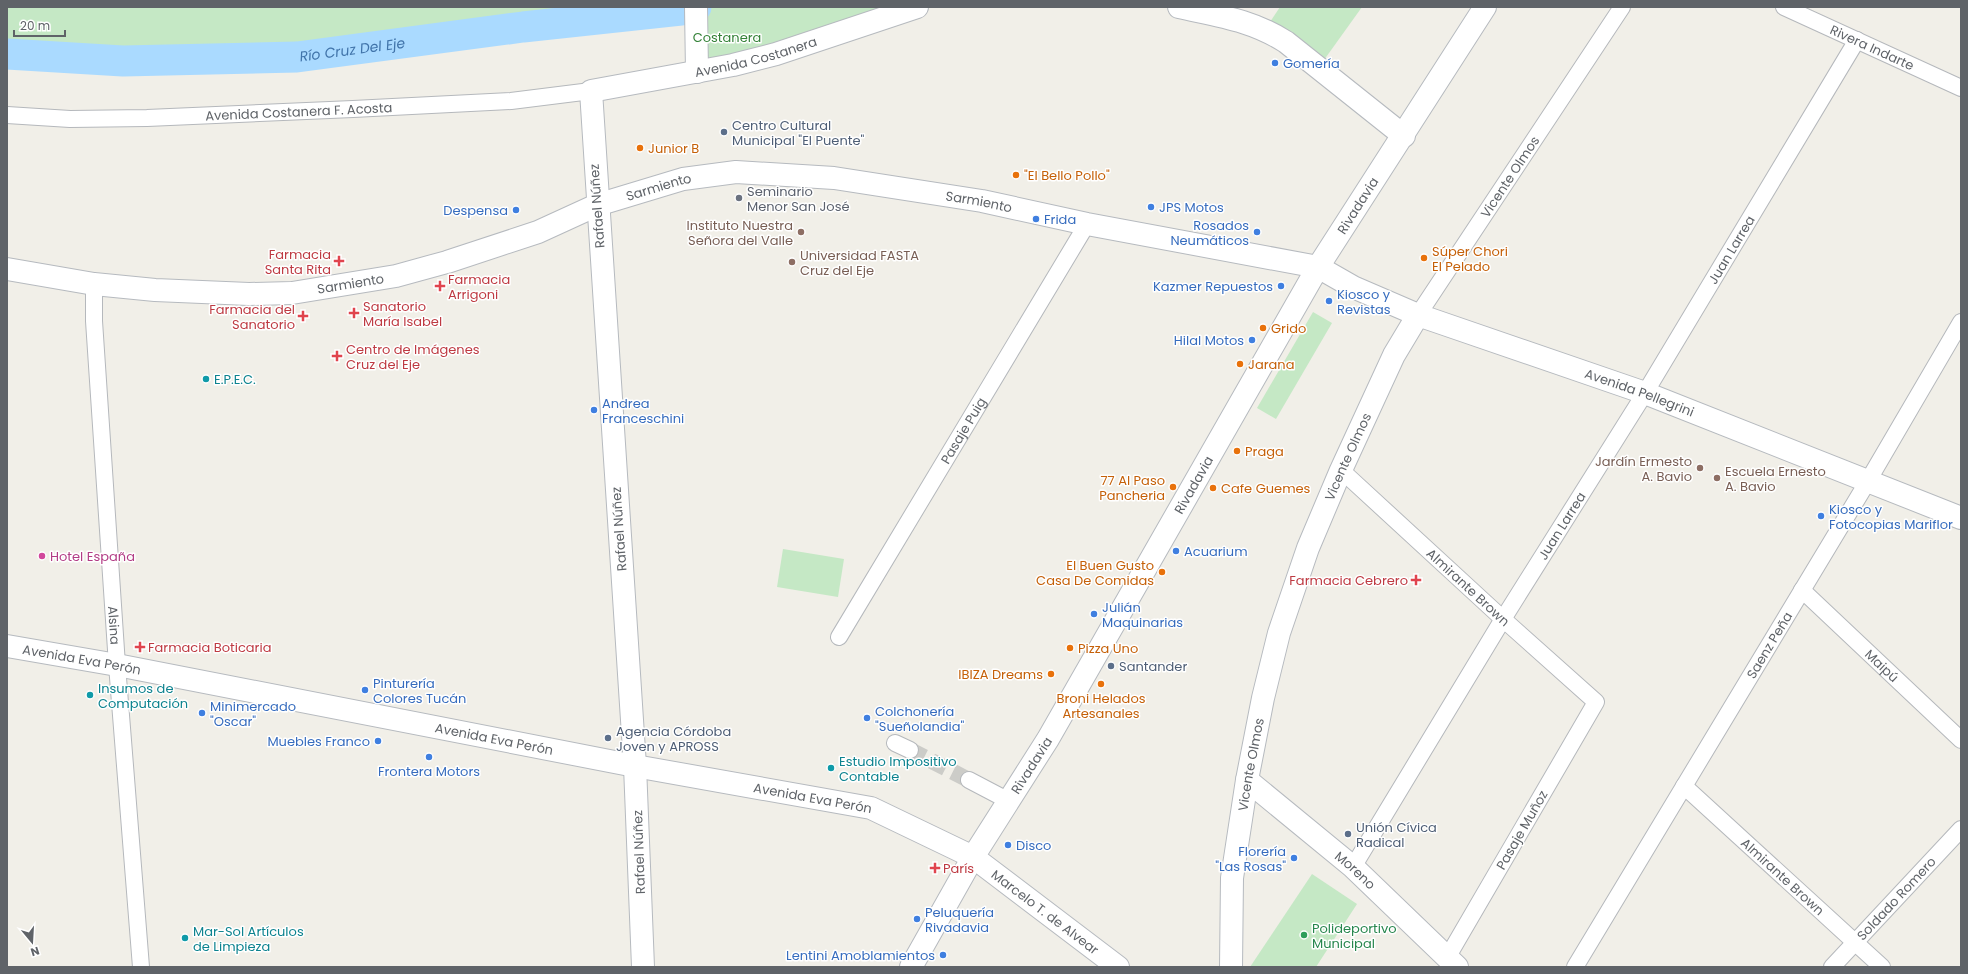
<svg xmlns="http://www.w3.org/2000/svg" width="1968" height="974" viewBox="0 0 1968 974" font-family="Poppins,sans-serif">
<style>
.green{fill:#c5e8c5}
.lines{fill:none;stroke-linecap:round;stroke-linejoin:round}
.river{stroke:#aadaff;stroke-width:31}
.street-tunnel{stroke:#ccccc8;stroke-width:16;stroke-dasharray:16 8;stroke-linecap:butt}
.street-casing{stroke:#b5b8bc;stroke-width:18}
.secondary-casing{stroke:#b6babf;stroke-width:24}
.street{stroke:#fff;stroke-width:16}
.secondary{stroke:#fff;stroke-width:22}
.shop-dot{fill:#3f7fe0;stroke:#fff;stroke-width:1.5}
.service-dot{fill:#5c6f8a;stroke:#fff;stroke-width:1.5}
.food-dot{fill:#e8710a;stroke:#fff;stroke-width:1.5}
.worship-dot{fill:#6b7280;stroke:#fff;stroke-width:1.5}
.education-dot{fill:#8d6e63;stroke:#fff;stroke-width:1.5}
.health-dot{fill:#e0444e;stroke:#fff;stroke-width:1.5}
.culture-dot{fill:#0f9aa8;stroke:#fff;stroke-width:1.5}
.hotel-dot{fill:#d1479c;stroke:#fff;stroke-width:1.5}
.leisure-dot{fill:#2e9e5b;stroke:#fff;stroke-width:1.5}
.labels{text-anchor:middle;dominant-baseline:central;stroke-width:3;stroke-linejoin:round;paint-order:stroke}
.park-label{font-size:13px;fill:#348238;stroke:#fff}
.street-label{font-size:13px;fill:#5f6368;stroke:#fff}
.shop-label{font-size:13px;fill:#366cbe;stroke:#fff;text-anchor:start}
.service-label{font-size:13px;fill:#4e5e75;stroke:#fff;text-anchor:start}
.food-label{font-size:13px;fill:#c56008;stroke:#fff;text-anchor:start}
.worship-label{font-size:13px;fill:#5b616d;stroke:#fff;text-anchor:start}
.education-label{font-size:13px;fill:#785e54;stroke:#fff;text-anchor:end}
.health-label{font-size:13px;fill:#be3a42;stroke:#fff;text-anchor:start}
.culture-label{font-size:13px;fill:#0d838f;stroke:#fff;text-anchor:start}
.hotel-label{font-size:13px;fill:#b23c85;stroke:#fff;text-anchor:start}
.leisure-label{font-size:13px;fill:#27864d;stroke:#fff;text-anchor:start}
.water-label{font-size:14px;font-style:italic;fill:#4174aa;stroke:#fff}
</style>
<rect width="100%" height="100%" fill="#f1efe8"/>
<g class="green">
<path d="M7,7H917L697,72L696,7L681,10L523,27L297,57L123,61L7,54Z"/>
<path d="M1280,7H1362L1324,60L1270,22Z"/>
<path d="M1313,312L1332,323L1276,419L1257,408Z"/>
<path d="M783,549L844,559L838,597L777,587Z"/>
<path d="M1312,874L1357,904L1316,967H1250Z"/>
</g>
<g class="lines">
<path class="river" id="s1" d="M7,54L123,61L297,57L523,27L681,10L696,7"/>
<path class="street-tunnel" d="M910,750L969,780"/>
<g class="street-casing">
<g id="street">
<path id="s2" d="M1784,7L1961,88"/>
<path id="s3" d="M7,115L70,119L147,118L353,109L511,101L591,91"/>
<path id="s4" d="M94,284V321L117,665L141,967"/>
<path id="s5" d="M1418,315L1622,7"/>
<path id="s6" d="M1341,470L1503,619L1596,702L1447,958"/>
<path id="s7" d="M1802,590L1961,740"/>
<path id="s8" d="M839,637L1087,224"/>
<path d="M895,743L910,750"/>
<path d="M969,780L1009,801"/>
<path id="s9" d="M1684,786L1882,967"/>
<path id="s10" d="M1353,867L1503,619L1645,393L1857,40"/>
<path id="s11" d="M1575,967L1868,481L1961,322"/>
<path id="s12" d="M1832,967L1961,829"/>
</g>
</g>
<g class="secondary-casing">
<g id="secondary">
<path d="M696,7L697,72"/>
<path d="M1179,7C1219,16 1252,20 1286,42L1404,136"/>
<path id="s13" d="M7,269L94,284L155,290L249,294L292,293L396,276L447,262L538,232L597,205L683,179L736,172L834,178L982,201L1087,224L1318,267L1353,287L1418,315L1645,393L1961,518"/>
<path id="s14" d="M7,646L117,665L635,766L871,808L973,857L1118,967"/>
<path id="s15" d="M1247,780L1353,867L1457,967"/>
<path id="s16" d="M643,967L635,766L591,91L733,65L776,54L917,7"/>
<path id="s17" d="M911,967L973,857L1048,739L1318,267L1485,7"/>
<path id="s18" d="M1231,967L1232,878L1247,780L1263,698L1279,633L1308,548L1341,470L1394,355L1418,315"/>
</g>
</g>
<use href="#street" class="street"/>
<use href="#secondary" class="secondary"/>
</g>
<g class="shop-dot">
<circle cx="1275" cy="63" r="4"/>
<circle cx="1151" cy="207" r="4"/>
<circle cx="516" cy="210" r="4"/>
<circle cx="1036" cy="219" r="4"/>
<circle cx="1257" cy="232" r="4"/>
<circle cx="1281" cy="286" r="4"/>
<circle cx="1329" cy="301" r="4"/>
<circle cx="1252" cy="340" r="4"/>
<circle cx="594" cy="410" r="4"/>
<circle cx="1821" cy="516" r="4"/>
<circle cx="1176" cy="551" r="4"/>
<circle cx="1094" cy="614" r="4"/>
<circle cx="365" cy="690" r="4"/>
<circle cx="202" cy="713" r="4"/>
<circle cx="867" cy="718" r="4"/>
<circle cx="378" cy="741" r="4"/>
<circle cx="429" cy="757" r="4"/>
<circle cx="1008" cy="845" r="4"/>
<circle cx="1294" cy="858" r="4"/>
<circle cx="917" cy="919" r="4"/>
<circle cx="943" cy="955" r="4"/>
</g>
<g class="service-dot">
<circle cx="724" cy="132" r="4"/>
<circle cx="1111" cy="666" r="4"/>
<circle cx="608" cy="738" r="4"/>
<circle cx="1348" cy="834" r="4"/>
</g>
<g class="food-dot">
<circle cx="640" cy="148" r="4"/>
<circle cx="1016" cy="175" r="4"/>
<circle cx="1424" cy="258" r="4"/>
<circle cx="1263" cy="328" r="4"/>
<circle cx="1240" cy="364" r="4"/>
<circle cx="1237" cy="451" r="4"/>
<circle cx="1173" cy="487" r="4"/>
<circle cx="1213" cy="488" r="4"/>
<circle cx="1162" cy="572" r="4"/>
<circle cx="1070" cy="648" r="4"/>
<circle cx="1051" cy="674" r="4"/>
<circle cx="1101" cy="684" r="4"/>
</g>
<circle class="worship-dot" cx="739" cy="198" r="4"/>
<g class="education-dot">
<circle cx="801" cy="232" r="4"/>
<circle cx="792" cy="262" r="4"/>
<circle cx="1700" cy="468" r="4"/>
<circle cx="1717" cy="478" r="4"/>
</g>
<g class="health-dot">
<path d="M337 255h4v4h4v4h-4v4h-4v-4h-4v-4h4z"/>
<path d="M438 280h4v4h4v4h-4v4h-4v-4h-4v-4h4z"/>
<path d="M352 307h4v4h4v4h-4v4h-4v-4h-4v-4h4z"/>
<path d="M301 310h4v4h4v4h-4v4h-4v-4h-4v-4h4z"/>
<path d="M335 350h4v4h4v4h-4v4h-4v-4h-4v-4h4z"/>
<path d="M1414 574h4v4h4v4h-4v4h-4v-4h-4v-4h4z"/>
<path d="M138 641h4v4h4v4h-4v4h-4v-4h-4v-4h4z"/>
<path d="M933 862h4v4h4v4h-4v4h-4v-4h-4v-4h4z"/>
</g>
<g class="culture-dot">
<circle cx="206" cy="379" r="4"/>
<circle cx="90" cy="695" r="4"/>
<circle cx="831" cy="768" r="4"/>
<circle cx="185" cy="938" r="4"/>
</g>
<circle class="hotel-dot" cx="42" cy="556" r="4"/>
<circle class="leisure-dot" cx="1304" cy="935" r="4"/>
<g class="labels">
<g class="park-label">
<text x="727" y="37">Costanera</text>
</g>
<g class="street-label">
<text stroke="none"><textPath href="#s2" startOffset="97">Rivera Indarte</textPath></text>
<text stroke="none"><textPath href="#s16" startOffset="1046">Avenida Costanera</textPath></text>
<text stroke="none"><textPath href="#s3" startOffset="292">Avenida Costanera F. Acosta</textPath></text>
<text stroke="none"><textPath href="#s5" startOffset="166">Vicente Olmos</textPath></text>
<text stroke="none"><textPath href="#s13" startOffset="670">Sarmiento</textPath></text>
<text stroke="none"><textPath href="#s13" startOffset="994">Sarmiento</textPath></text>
<text transform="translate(597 206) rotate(-94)">Rafael Núñez</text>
<text stroke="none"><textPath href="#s17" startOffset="883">Rivadavia</textPath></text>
<text stroke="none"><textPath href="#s10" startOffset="724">Juan Larrea</textPath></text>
<text stroke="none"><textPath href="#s13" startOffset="346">Sarmiento</textPath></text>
<text stroke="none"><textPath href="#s13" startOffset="1685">Avenida Pellegrini</textPath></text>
<text stroke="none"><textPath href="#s8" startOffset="241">Pasaje Puig</textPath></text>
<text stroke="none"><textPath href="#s18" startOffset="528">Vicente Olmos</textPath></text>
<text stroke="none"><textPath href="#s17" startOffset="559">Rivadavia</textPath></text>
<text stroke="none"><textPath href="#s10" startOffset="400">Juan Larrea</textPath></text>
<text transform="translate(619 529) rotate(-94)">Rafael Núñez</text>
<text stroke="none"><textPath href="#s6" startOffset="173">Almirante Brown</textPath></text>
<text stroke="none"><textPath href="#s4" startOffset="342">Alsina</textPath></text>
<text stroke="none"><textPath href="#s11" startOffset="376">Saenz Peña</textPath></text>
<text stroke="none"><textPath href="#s14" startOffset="76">Avenida Eva Perón</textPath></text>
<text stroke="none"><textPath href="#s7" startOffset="110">Maipú</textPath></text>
<text stroke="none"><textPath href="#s14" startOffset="496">Avenida Eva Perón</textPath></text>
<text stroke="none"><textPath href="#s17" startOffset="235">Rivadavia</textPath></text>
<text stroke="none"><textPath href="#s18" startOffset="204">Vicente Olmos</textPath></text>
<text stroke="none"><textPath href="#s14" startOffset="820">Avenida Eva Perón</textPath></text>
<text transform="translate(1522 830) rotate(-60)">Pasaje Muñoz</text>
<text transform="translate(639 852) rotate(-92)">Rafael Núñez</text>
<text stroke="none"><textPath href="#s15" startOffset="141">Moreno</textPath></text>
<text stroke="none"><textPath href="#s9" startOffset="134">Almirante Brown</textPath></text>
<text stroke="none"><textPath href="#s12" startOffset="94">Soldado Romero</textPath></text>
<text stroke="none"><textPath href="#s14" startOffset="1083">Marcelo T. de Alvear</textPath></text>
</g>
<g class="shop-label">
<text x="1283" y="63">Gomería</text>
<text x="1159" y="207">JPS Motos</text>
<text x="508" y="210" text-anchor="end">Despensa</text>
<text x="1044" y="219">Frida</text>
<text x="1249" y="225" text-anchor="end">Rosados<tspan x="1249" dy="15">Neumáticos</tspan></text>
<text x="1273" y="286" text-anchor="end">Kazmer Repuestos</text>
<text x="1337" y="294">Kiosco y<tspan x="1337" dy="15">Revistas</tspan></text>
<text x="1244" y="340" text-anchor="end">Hilal Motos</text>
<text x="602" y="403">Andrea<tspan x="602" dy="15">Franceschini</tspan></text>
<text x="1829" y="509">Kiosco y<tspan x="1829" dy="15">Fotocopias Mariflor</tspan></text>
<text x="1184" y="551">Acuarium</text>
<text x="1102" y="607">Julián<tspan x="1102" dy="15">Maquinarias</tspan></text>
<text x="373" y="683">Pinturería<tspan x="373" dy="15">Colores Tucán</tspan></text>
<text x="210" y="706">Minimercado<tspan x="210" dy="15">"Oscar"</tspan></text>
<text x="875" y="711">Colchonería<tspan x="875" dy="15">"Sueñolandia"</tspan></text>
<text x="370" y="741" text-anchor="end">Muebles Franco</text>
<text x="429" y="771" text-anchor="middle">Frontera Motors</text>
<text x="1016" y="845">Disco</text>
<text x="1286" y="851" text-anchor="end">Florería<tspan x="1286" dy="15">"Las Rosas"</tspan></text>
<text x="925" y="912">Peluquería<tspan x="925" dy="15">Rivadavia</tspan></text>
<text x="935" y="955" text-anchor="end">Lentini Amoblamientos</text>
</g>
<g class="service-label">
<text x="732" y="125">Centro Cultural<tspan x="732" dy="15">Municipal "El Puente"</tspan></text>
<text x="1119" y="666">Santander</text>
<text x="616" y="731">Agencia Córdoba<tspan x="616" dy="15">Joven y APROSS</tspan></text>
<text x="1356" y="827">Unión Cívica<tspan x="1356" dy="15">Radical</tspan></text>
</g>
<g class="food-label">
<text x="648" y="148">Junior B</text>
<text x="1024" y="175">"El Bello Pollo"</text>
<text x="1432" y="251">Súper Chori<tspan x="1432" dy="15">El Pelado</tspan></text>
<text x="1271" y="328">Grido</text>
<text x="1248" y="364">Jarana</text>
<text x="1245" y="451">Praga</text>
<text x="1165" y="480" text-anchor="end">77 Al Paso<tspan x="1165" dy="15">Pancheria</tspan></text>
<text x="1221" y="488">Cafe Guemes</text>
<text x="1154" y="565" text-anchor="end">El Buen Gusto<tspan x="1154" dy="15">Casa De Comidas</tspan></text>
<text x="1078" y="648">Pizza Uno</text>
<text x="1043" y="674" text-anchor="end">IBIZA Dreams</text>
<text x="1101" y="698" text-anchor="middle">Broni Helados<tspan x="1101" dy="15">Artesanales</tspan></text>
</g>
<g class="worship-label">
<text x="747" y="191">Seminario<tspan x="747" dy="15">Menor San José</tspan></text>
</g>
<g class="education-label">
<text x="793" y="225">Instituto Nuestra<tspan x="793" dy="15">Señora del Valle</tspan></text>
<text x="800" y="255" text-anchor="start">Universidad FASTA<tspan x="800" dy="15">Cruz del Eje</tspan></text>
<text x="1692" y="461">Jardín Ermesto<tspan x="1692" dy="15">A. Bavio</tspan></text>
<text x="1725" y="471" text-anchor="start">Escuela Ernesto<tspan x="1725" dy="15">A. Bavio</tspan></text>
</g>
<g class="health-label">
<text x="331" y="254" text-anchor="end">Farmacia<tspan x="331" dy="15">Santa Rita</tspan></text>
<text x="448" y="279">Farmacia<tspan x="448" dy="15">Arrigoni</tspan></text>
<text x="363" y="306">Sanatorio<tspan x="363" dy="15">María Isabel</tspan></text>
<text x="295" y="309" text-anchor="end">Farmacia del<tspan x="295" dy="15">Sanatorio</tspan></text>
<text x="346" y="349">Centro de Imágenes<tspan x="346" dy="15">Cruz del Eje</tspan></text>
<text x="1408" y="580" text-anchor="end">Farmacia Cebrero</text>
<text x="148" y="647">Farmacia Boticaria</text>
<text x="943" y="868">París</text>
</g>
<g class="culture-label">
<text x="214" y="379">E.P.E.C.</text>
<text x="98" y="688">Insumos de<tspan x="98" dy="15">Computación</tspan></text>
<text x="839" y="761">Estudio Impositivo<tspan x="839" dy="15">Contable</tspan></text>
<text x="193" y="931">Mar-Sol Artículos<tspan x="193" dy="15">de Limpieza</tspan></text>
</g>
<g class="hotel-label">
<text x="50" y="556">Hotel España</text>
</g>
<g class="leisure-label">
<text x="1312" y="928">Polideportivo<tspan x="1312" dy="15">Municipal</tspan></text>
</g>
<g class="water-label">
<text stroke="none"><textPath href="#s1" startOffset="346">Río Cruz Del Eje</textPath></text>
</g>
</g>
<rect width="1968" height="974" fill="none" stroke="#5f6368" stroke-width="16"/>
<g transform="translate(32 942) rotate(162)" stroke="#ffffff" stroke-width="3" paint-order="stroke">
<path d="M0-3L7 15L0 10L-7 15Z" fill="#5f6368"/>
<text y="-6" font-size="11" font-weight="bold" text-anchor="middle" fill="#5f6368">N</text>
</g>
<path d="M14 30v6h51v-6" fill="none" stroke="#5f6368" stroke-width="2"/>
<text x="20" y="30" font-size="12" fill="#5f6368" stroke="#ffffff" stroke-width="3" paint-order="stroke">20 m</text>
</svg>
